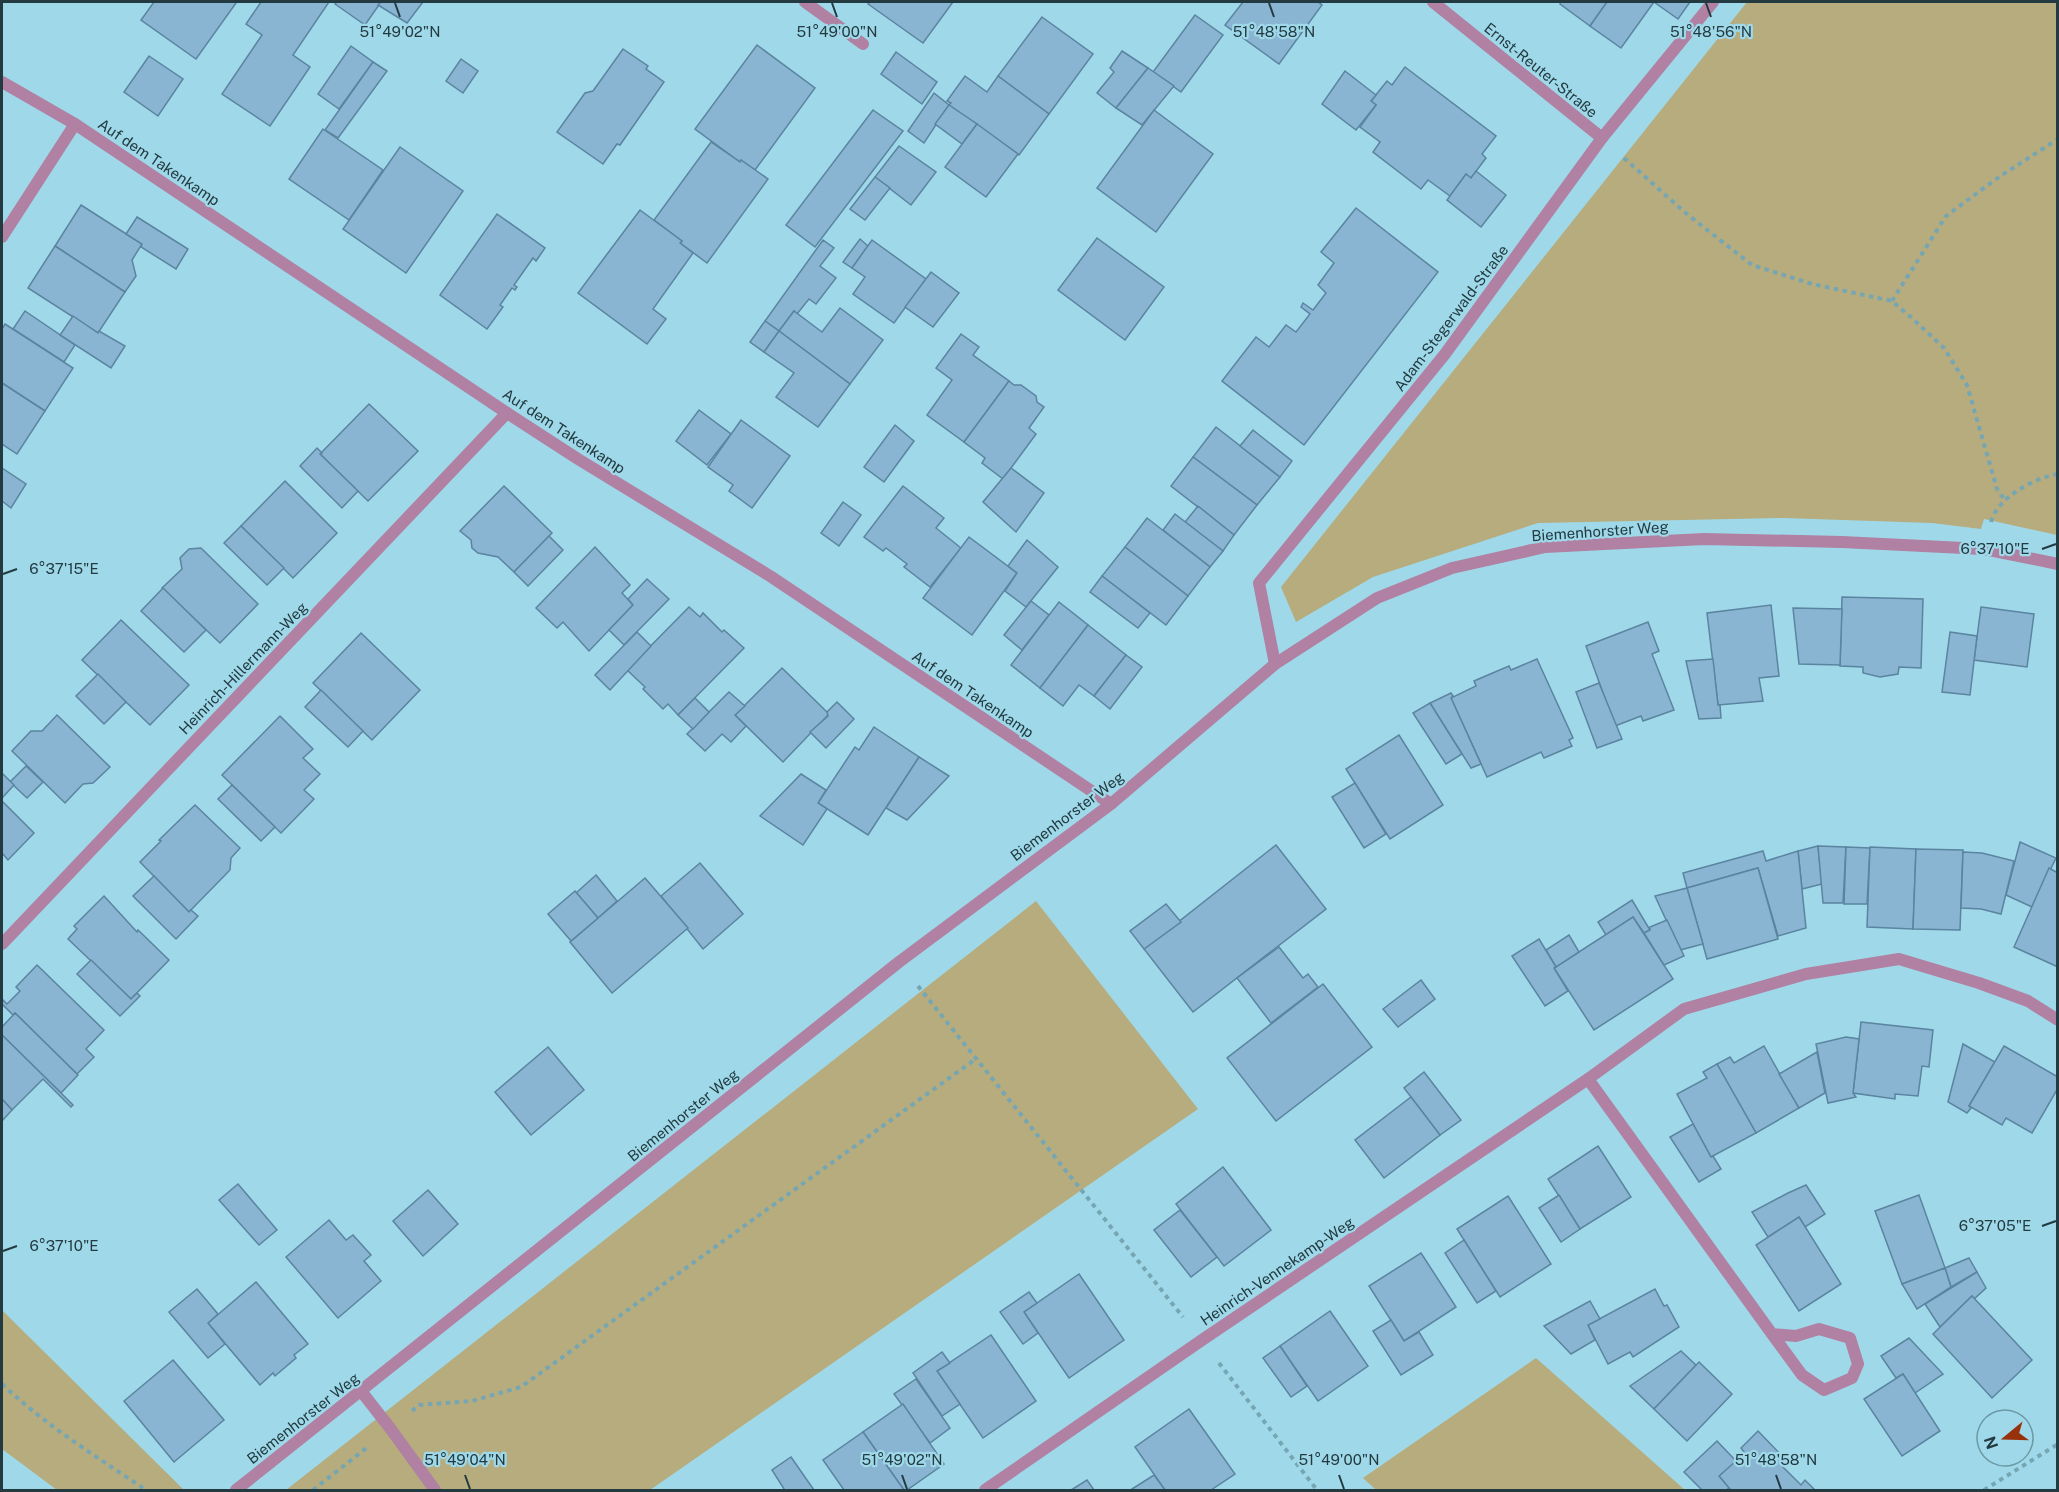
<svg xmlns="http://www.w3.org/2000/svg" width="2059" height="1492" viewBox="0 0 2059 1492" font-family="'Public Sans',sans-serif">
<style>
.green{fill:#b6ac7d}
.building{fill:#89b5d2;stroke:#5a84a0;stroke-width:1.5}
.lines{fill:none;stroke-linecap:round;stroke-linejoin:round}
.path{stroke:#77a6b3;stroke-width:4;stroke-dasharray:4.5 4.5;stroke-linecap:butt}
.street{stroke:#b081a2;stroke-width:12}
.ticks{fill:none;stroke:#223a40;stroke-width:2}
.labels{text-anchor:middle;dominant-baseline:central;stroke-width:4.5;stroke-linejoin:round;paint-order:stroke}
.street-label{font-size:15px;fill:#223a40;stroke:#9fd9e9}
.ticks-label{font-size:15px;text-anchor:middle;fill:#223a40;stroke:#9fd9e9;stroke-width:4.5;stroke-linejoin:round;paint-order:stroke}
</style>
<rect width="100%" height="100%" fill="#9fd9e9"/>
<g class="green">
<path d="M1747,2H2057V535L1984,519L1981,529L1932,523L1784,518L1538,523L1373,577L1296,622L1281,587Z"/>
<path d="M1036,901L1198,1109L650,1490H286Z"/>
<path d="M2,1310L16,1324L184,1490H57L2,1449Z"/>
<path d="M1536,1358L1685,1490H1376L1363,1478Z"/>
</g>
<g class="building">
<path d="M154,2H234L236,3L196,59L141,20Z"/>
<path d="M261,2H329L293,55L310,67L270,126L222,94L262,35L246,24Z"/>
<path d="M337,2H381L365,25L335,4Z"/>
<path d="M381,2H423L407,23L378,5Z"/>
<path d="M870,2H953L923,43L868,4Z"/>
<path d="M1243,2H1318L1322,5L1279,64L1225,25Z"/>
<path d="M1561,2H1607L1590,26L1560,4Z"/>
<path d="M1607,2H1654L1621,48L1590,26Z"/>
<path d="M1654,2H1690L1678,19Z"/>
<path d="M1195,15L1223,35L1181,92L1153,72Z"/>
<path d="M1042,17L1093,54L1049,114L998,76Z"/>
<path d="M757,45L815,88L755,170L741,160L740,162L695,129Z"/>
<path d="M351,46L373,62L339,109L318,94Z"/>
<path d="M623,49L648,66L646,69L664,82L620,145L617,144L603,164L557,132L585,93L593,91Z"/>
<path d="M1122,51L1148,68L1116,108L1097,93L1114,72L1110,68Z"/>
<path d="M896,52L937,82L922,104L881,74Z"/>
<path d="M149,56L183,79L158,116L124,92Z"/>
<path d="M461,59L478,71L463,93L446,81Z"/>
<path d="M373,62L387,71L338,138L325,130Z"/>
<path d="M1405,67L1496,136L1482,154L1486,158L1471,178L1466,174L1450,196L1428,180L1421,189L1373,152L1380,142L1360,127L1376,105L1371,101L1387,81L1392,85Z"/>
<path d="M1148,68L1174,86L1142,125L1116,108Z"/>
<path d="M1345,71L1376,95L1371,101L1376,105L1356,130L1322,104Z"/>
<path d="M965,76L987,92L998,76L1049,114L1019,155L949,105L951,103L947,101Z"/>
<path d="M934,93L949,105L924,143L908,131Z"/>
<path d="M949,105L977,124L962,144L935,124Z"/>
<path d="M873,110L903,131L815,247L786,225Z"/>
<path d="M1154,110L1213,154L1156,232L1097,188Z"/>
<path d="M977,124L1018,154L986,197L945,167Z"/>
<path d="M323,129L383,170L349,220L289,179Z"/>
<path d="M711,142L740,162L741,160L768,179L707,263L680,243L682,241L654,220Z"/>
<path d="M899,146L936,172L911,205L875,177Z"/>
<path d="M400,147L463,191L406,273L343,229Z"/>
<path d="M1476,171L1506,195L1481,227L1447,200L1466,174L1471,178Z"/>
<path d="M875,177L890,188L865,220L850,209Z"/>
<path d="M81,205L142,244L132,260L136,276L125,292L55,246Z"/>
<path d="M1356,208L1438,272L1304,445L1222,381L1256,337L1269,347L1286,325L1296,332L1310,314L1301,307L1303,303L1313,310L1326,293L1318,285L1334,263L1321,252Z"/>
<path d="M640,210L682,241L680,243L693,253L653,309L666,319L647,344L578,293Z"/>
<path d="M497,214L545,248L536,261L533,258L514,285L517,287L515,290L512,288L500,305L503,307L487,329L440,295Z"/>
<path d="M137,217L188,249L176,269L141,247L142,244L126,234Z"/>
<path d="M1097,238L1164,287L1125,340L1058,290Z"/>
<path d="M860,239L868,246L852,268L843,262Z"/>
<path d="M823,240L834,248L820,266L836,278L816,304L809,299L797,314L794,311L779,331L765,321Z"/>
<path d="M872,240L926,279L894,323L853,294L865,277L852,268Z"/>
<path d="M55,246L125,292L98,333L28,288Z"/>
<path d="M931,272L959,293L933,327L905,307Z"/>
<path d="M840,308L883,340L850,384L779,331L794,311L822,332Z"/>
<path d="M25,311L75,345L64,362L13,329Z"/>
<path d="M73,316L98,333L99,331L125,346L111,368L60,335Z"/>
<path d="M765,321L779,331L764,352L750,342Z"/>
<path d="M5,324L73,368L45,411L2,383V329Z"/>
<path d="M779,331L850,384L818,427L776,397L794,373L764,352Z"/>
<path d="M961,334L979,347L973,355L1009,381L964,442L927,415L952,380L936,368Z"/>
<path d="M1009,381L1014,385H1021L1036,396L1037,402L1044,407L1029,428L1036,434L1003,479L982,463L985,458L964,442Z"/>
<path d="M2,383L45,411L17,454L2,444Z"/>
<path d="M369,404L418,451L368,501L320,454Z"/>
<path d="M699,410L731,434L707,465L676,441Z"/>
<path d="M741,420L790,456L752,508L729,491L733,485L708,467Z"/>
<path d="M895,425L914,441L884,482L864,467Z"/>
<path d="M1216,427L1280,477L1257,505L1193,457Z"/>
<path d="M1253,430L1292,461L1280,477L1240,446Z"/>
<path d="M317,448L322,453L320,454L358,491L342,508L300,466Z"/>
<path d="M1193,457L1257,505L1234,535L1171,486Z"/>
<path d="M2,468L26,484L11,508L2,501Z"/>
<path d="M1011,468L1044,493L1016,532L983,502Z"/>
<path d="M285,481L337,533L293,578L241,526Z"/>
<path d="M504,486L552,533L514,572L498,557L478,553L472,548L471,540L460,531Z"/>
<path d="M903,486L944,518L936,528L961,548L930,587L904,567L907,564L886,548L883,551L864,537Z"/>
<path d="M843,502L861,515L839,546L821,533Z"/>
<path d="M1198,506L1234,535L1223,551L1185,522Z"/>
<path d="M1175,514L1223,551L1210,567L1163,530Z"/>
<path d="M1147,518L1210,567L1188,596L1125,547Z"/>
<path d="M241,526L284,568L267,585L224,543Z"/>
<path d="M549,536L563,550L528,586L514,572Z"/>
<path d="M969,537L1017,573L972,635L923,598Z"/>
<path d="M1027,540L1058,567L1026,607L1005,591L1017,573L1008,566Z"/>
<path d="M595,547L630,585L622,593L633,605L589,651L563,622L557,628L536,608Z"/>
<path d="M1125,547L1188,596L1166,625L1102,576Z"/>
<path d="M201,548L258,604L220,643L162,588L182,569L180,558L189,549Z"/>
<path d="M1102,576L1150,613L1138,628L1090,592Z"/>
<path d="M647,579L669,599L624,645L609,630L633,605L628,599Z"/>
<path d="M163,588L206,630L184,652L141,611Z"/>
<path d="M1842,597L1923,599L1921,668L1899,667L1898,674L1880,677L1863,673V667L1840,666Z"/>
<path d="M1031,601L1049,615L1022,650L1004,635Z"/>
<path d="M1059,602L1088,625L1040,688L1011,665Z"/>
<path d="M1771,605L1779,676L1759,678L1763,701L1718,705L1707,613Z"/>
<path d="M689,607L700,617L703,613L722,632L724,630L744,648L678,715L668,704L663,709L643,689L645,687L627,670Z"/>
<path d="M1981,607L2034,614L2027,667L1974,660Z"/>
<path d="M1793,608L1842,609L1840,665L1799,664Z"/>
<path d="M121,620L189,685L150,725L82,660Z"/>
<path d="M1648,622L1659,651L1652,654L1674,710L1643,721L1641,716L1615,726L1586,646Z"/>
<path d="M1088,625L1126,655L1094,696L1079,685L1063,706L1040,688Z"/>
<path d="M637,632L651,646L610,690L595,675Z"/>
<path d="M1950,632L1977,636L1970,695L1942,692Z"/>
<path d="M361,633L420,690L372,740L313,683Z"/>
<path d="M1126,655L1142,667L1110,709L1094,696Z"/>
<path d="M1537,659L1573,738L1569,740L1572,746L1544,758L1541,752L1487,777L1451,698L1476,686L1474,681L1509,666L1511,670Z"/>
<path d="M1713,659L1718,705H1720L1721,718L1699,719L1686,661Z"/>
<path d="M782,668L829,714L783,762L735,715Z"/>
<path d="M98,674L126,702L104,724L76,696Z"/>
<path d="M1599,683L1622,739L1597,748L1576,692Z"/>
<path d="M321,690L363,731L348,747L305,707Z"/>
<path d="M729,692L745,706L735,715L746,726L731,742L722,734L705,751L687,734Z"/>
<path d="M1451,693L1453,696L1451,698L1481,764L1471,768L1430,703Z"/>
<path d="M695,698L709,712L693,729L678,715Z"/>
<path d="M837,702L854,719L826,748L810,732L828,716L827,712Z"/>
<path d="M1430,703L1462,754L1446,764L1413,713Z"/>
<path d="M57,715L110,767L93,783L83,784L65,803L12,751L31,731H42Z"/>
<path d="M280,716L313,749L303,758L320,774L304,790L314,799L281,833L222,775Z"/>
<path d="M874,727L919,757L868,835L818,803L855,747L859,750Z"/>
<path d="M1399,735L1443,805L1390,839L1346,769Z"/>
<path d="M919,757L949,776L907,820L886,808Z"/>
<path d="M26,766L43,782L27,798L10,782Z"/>
<path d="M2,773L14,785L2,798Z"/>
<path d="M801,774L826,790L818,803L827,809L803,845L760,816Z"/>
<path d="M1355,783L1386,834L1364,848L1332,797Z"/>
<path d="M232,785L275,827L261,841L218,799Z"/>
<path d="M2,801L34,833L8,860L2,853Z"/>
<path d="M195,805L240,848L231,858L230,870L189,912L140,862L161,841L159,840Z"/>
<path d="M2020,842L2056,858L2032,907L2006,895Z"/>
<path d="M1276,845L1326,909L1193,1012L1144,949Z"/>
<path d="M1818,846L1822,884L1802,889L1798,851Z"/>
<path d="M1818,846L1846,847L1843,903H1823Z"/>
<path d="M1846,847L1870,848L1867,904H1844Z"/>
<path d="M1870,847L1916,849L1913,929L1867,927Z"/>
<path d="M1916,849L1963,850L1960,930L1913,929Z"/>
<path d="M1763,851L1766,861L1798,851L1806,928L1778,936L1758,868L1687,888L1683,873Z"/>
<path d="M1963,852L1982,853L2014,861L2001,914L1981,909L1961,908Z"/>
<path d="M700,863L743,914L703,949L661,896Z"/>
<path d="M1758,868L1778,939L1707,959L1687,888Z"/>
<path d="M2049,868L2058,873V967L2014,947Z"/>
<path d="M596,875L617,901L598,918L576,893Z"/>
<path d="M154,876L189,912L191,910L198,916L176,939L133,896Z"/>
<path d="M645,878L688,928L612,993L570,942Z"/>
<path d="M1687,888L1703,944L1680,950L1655,896Z"/>
<path d="M575,891L598,918L571,941L548,914Z"/>
<path d="M104,896L137,932L138,930L169,960L131,999L68,939L77,929L74,926Z"/>
<path d="M1632,900L1650,930L1644,933L1633,917L1606,935L1598,922Z"/>
<path d="M1166,904L1181,922L1144,949L1130,931Z"/>
<path d="M1633,917L1673,979L1594,1030L1554,968Z"/>
<path d="M1667,920L1684,956L1664,965L1644,933L1650,930V927Z"/>
<path d="M1569,935L1579,952L1556,967L1546,950Z"/>
<path d="M1539,939L1556,967L1554,968L1568,991L1545,1006L1512,956Z"/>
<path d="M1279,947L1303,978L1308,974L1318,987L1271,1023L1237,978Z"/>
<path d="M91,960L131,999L137,993L140,996L120,1016L77,974Z"/>
<path d="M37,965L104,1030L86,1049L94,1057L77,1074L15,1013L13,1015L2,1004L3,1000L7,1004L20,991L16,987Z"/>
<path d="M1421,980L1435,999L1398,1027L1383,1009Z"/>
<path d="M1323,984L1372,1047L1276,1121L1227,1058Z"/>
<path d="M15,1013L78,1075L61,1093L2,1035V1027Z"/>
<path d="M1861,1022L1933,1030L1929,1067L1922,1066L1918,1096L1895,1094V1099L1853,1093Z"/>
<path d="M2,1035L61,1093L73,1105L71,1107L43,1079L12,1110L2,1099Z"/>
<path d="M1846,1037L1859,1039L1853,1093L1856,1097L1828,1103L1816,1044Z"/>
<path d="M1963,1044L1995,1062L1969,1106L1971,1108L1967,1113L1948,1102Z"/>
<path d="M1764,1046L1799,1108L1756,1133L1717,1064L1730,1057L1734,1063Z"/>
<path d="M2004,1046L2058,1077V1088L2032,1133L2006,1118L2002,1125L1969,1106Z"/>
<path d="M548,1047L584,1090L531,1135L495,1092Z"/>
<path d="M1817,1052L1825,1093L1799,1108L1779,1074Z"/>
<path d="M1717,1064L1756,1133L1711,1157L1677,1094L1707,1078L1703,1072Z"/>
<path d="M1424,1072L1461,1120L1440,1135L1404,1088Z"/>
<path d="M1411,1097L1440,1135L1384,1178L1355,1140Z"/>
<path d="M2,1099L12,1110L2,1121Z"/>
<path d="M1693,1124L1711,1157L1713,1156L1721,1169L1699,1182L1670,1137Z"/>
<path d="M1598,1146L1631,1197L1580,1229L1548,1179Z"/>
<path d="M1223,1167L1271,1230L1224,1266L1176,1204Z"/>
<path d="M238,1184L277,1230L259,1245L219,1200Z"/>
<path d="M1806,1185L1825,1214L1805,1227L1799,1217L1768,1237L1752,1212L1788,1193Z"/>
<path d="M428,1190L458,1224L423,1256L393,1221Z"/>
<path d="M1559,1195L1580,1229L1561,1242L1539,1208Z"/>
<path d="M1919,1195L1945,1268L1902,1284L1875,1211Z"/>
<path d="M1508,1196L1551,1264L1500,1297L1457,1229Z"/>
<path d="M1180,1210L1217,1257L1191,1277L1154,1230Z"/>
<path d="M1799,1217L1841,1284L1799,1311L1756,1245Z"/>
<path d="M329,1220L346,1240L353,1235L371,1255L364,1261L381,1281L338,1318L286,1257Z"/>
<path d="M1464,1240L1496,1291L1477,1303L1445,1253Z"/>
<path d="M1421,1253L1456,1307L1404,1341L1369,1286Z"/>
<path d="M1969,1258L1977,1272L1951,1287L1945,1268Z"/>
<path d="M1945,1268L1951,1287L1917,1309L1902,1284Z"/>
<path d="M1977,1272L1986,1288L1974,1299L1972,1296L1940,1327L1925,1304Z"/>
<path d="M1079,1274L1124,1340L1069,1378L1024,1312Z"/>
<path d="M256,1282L308,1344L294,1355L296,1358L275,1376L273,1373L260,1385L208,1323Z"/>
<path d="M197,1289L218,1314L208,1323L225,1344L208,1358L169,1312Z"/>
<path d="M1655,1289L1664,1306L1667,1305L1679,1327L1633,1357L1630,1352L1608,1364L1588,1325Z"/>
<path d="M1029,1292L1037,1303L1024,1312L1038,1333L1023,1344L1000,1312Z"/>
<path d="M1972,1296L2032,1360L1992,1398L1933,1334Z"/>
<path d="M1590,1301L1600,1319L1588,1325L1595,1340L1571,1354L1544,1326Z"/>
<path d="M1330,1311L1368,1366L1318,1401L1280,1346Z"/>
<path d="M1391,1320L1404,1341L1419,1332L1433,1355L1401,1375L1373,1331Z"/>
<path d="M991,1335L1036,1401L983,1438L937,1371Z"/>
<path d="M1909,1338L1943,1374L1915,1393L1903,1374L1896,1378L1881,1356Z"/>
<path d="M1280,1346L1307,1386L1291,1397L1263,1358Z"/>
<path d="M1681,1351L1696,1365L1654,1409L1630,1386Z"/>
<path d="M942,1352L950,1363L937,1371L960,1404L942,1416L913,1373Z"/>
<path d="M173,1360L224,1420L174,1462L124,1401Z"/>
<path d="M1699,1362L1732,1394L1687,1441L1654,1409Z"/>
<path d="M1903,1374L1940,1431L1902,1456L1864,1399Z"/>
<path d="M916,1379L950,1428L930,1443L894,1394Z"/>
<path d="M903,1404L944,1464L907,1490H904L863,1432Z"/>
<path d="M1189,1409L1235,1474L1211,1490H1165L1135,1447Z"/>
<path d="M1758,1431L1788,1462L1783,1467L1801,1485L1805,1480L1815,1490H1732L1729,1488L1719,1476L1744,1452L1741,1448Z"/>
<path d="M863,1432L904,1490H844L823,1460Z"/>
<path d="M1717,1441L1736,1461L1719,1476L1729,1488L1726,1490H1702L1684,1472Z"/>
<path d="M791,1457L814,1490H785L784,1489L772,1470Z"/>
<path d="M1154,1475L1165,1490H1133L1132,1489Z"/>
<path d="M1087,1480L1094,1490H1071Z"/>
</g>
<g class="lines">
<g class="path">
<path d="M1624,158L1688,215L1752,265L1812,284L1892,301L1913,319L1944,348L1967,385L1997,489L2004,499"/>
<path d="M1892,301L1946,216L1999,177L2058,139"/>
<path d="M1991,522C1997,498 2034,478 2058,474"/>
<path d="M918,986L1183,1317"/>
<path d="M1219,1363L1317,1490"/>
<path d="M2,1384C45,1425 97,1457 146,1490"/>
<path d="M412,1411L419,1405L472,1401L521,1387L977,1058"/>
<path d="M313,1490L369,1446"/>
<path d="M1984,1490L2058,1444"/>
</g>
<g class="street">
<path d="M805,2L863,44"/>
<path d="M1433,2L1602,138"/>
<path d="M2,82L75,124L507,413L578,459L770,576L1111,804"/>
<path d="M2,237L75,124"/>
<path d="M1275,664L1259,583L1445,354L1602,138L1713,2"/>
<path d="M2,944L507,413"/>
<path d="M1588,1079L1772,1334L1802,1375L1824,1390L1852,1378L1858,1364L1850,1338L1819,1329L1796,1336L1772,1334"/>
<path d="M361,1391L390,1428L435,1490"/>
<path d="M236,1490L899,962L1111,804L1275,664L1377,598L1452,568L1545,547L1704,539L1842,542L1984,549L2058,564"/>
<path d="M985,1490L1202,1340L1588,1079L1684,1009L1806,974L1899,959L1979,983L2028,1001L2058,1020"/>
</g>
</g>
<path class="ticks" d="M395,3L400,17M832,3L837,17M1269,3L1274,17M1706,3L1711,17M2042,549L2056,544M3,574L17,569M2042,1226L2056,1221M3,1251L17,1246M465,1475L470,1489M902,1475L907,1489M1339,1475L1344,1489M1776,1475L1781,1489"/>
<g class="labels">
<g class="street-label">
<text transform="translate(1541 70) rotate(39)">Ernst-Reuter-Straße</text>
<text transform="translate(159 162) rotate(34)">Auf dem Takenkamp</text>
<text transform="translate(1451 318) rotate(-53)">Adam-Stegerwald-Straße</text>
<text transform="translate(564 431) rotate(33)">Auf dem Takenkamp</text>
<text transform="translate(1600 531) rotate(-4)">Biemenhorster Weg</text>
<text transform="translate(243 668) rotate(-46)">Heinrich-Hillermann-Weg</text>
<text transform="translate(973 694) rotate(34)">Auf dem Takenkamp</text>
<text transform="translate(1067 816) rotate(-37)">Biemenhorster Weg</text>
<text transform="translate(683 1115) rotate(-39)">Biemenhorster Weg</text>
<text transform="translate(1277 1271) rotate(-34)">Heinrich-Vennekamp-Weg</text>
<text transform="translate(303 1418) rotate(-38)">Biemenhorster Weg</text>
</g>
</g>
<g class="ticks-label">
<text x="400" y="37">51°49'02"N</text>
<text x="837" y="37">51°49'00"N</text>
<text x="1274" y="37">51°48'58"N</text>
<text x="1711" y="37">51°48'56"N</text>
<text x="1995" y="554">6°37'10"E</text>
<text x="64" y="574">6°37'15"E</text>
<text x="1995" y="1231">6°37'05"E</text>
<text x="64" y="1251">6°37'10"E</text>
<text x="465" y="1465">51°49'04"N</text>
<text x="902" y="1465">51°49'02"N</text>
<text x="1339" y="1465">51°49'00"N</text>
<text x="1776" y="1465">51°48'58"N</text>
</g>
<rect width="2059" height="1492" fill="none" stroke="#223a40" stroke-width="6"/>
<g transform="translate(2005 1438) rotate(251)"><circle r="28" fill="#9fd9e9" stroke="#6d99a5" stroke-width="1.5"/>
<path d="M0-4.5L10 22L0 15L-10 22Z" fill="#98320c"/>
<text y="-9" font-size="16" font-weight="bold" text-anchor="middle" fill="#223a40">N</text>
</g>
</svg>
